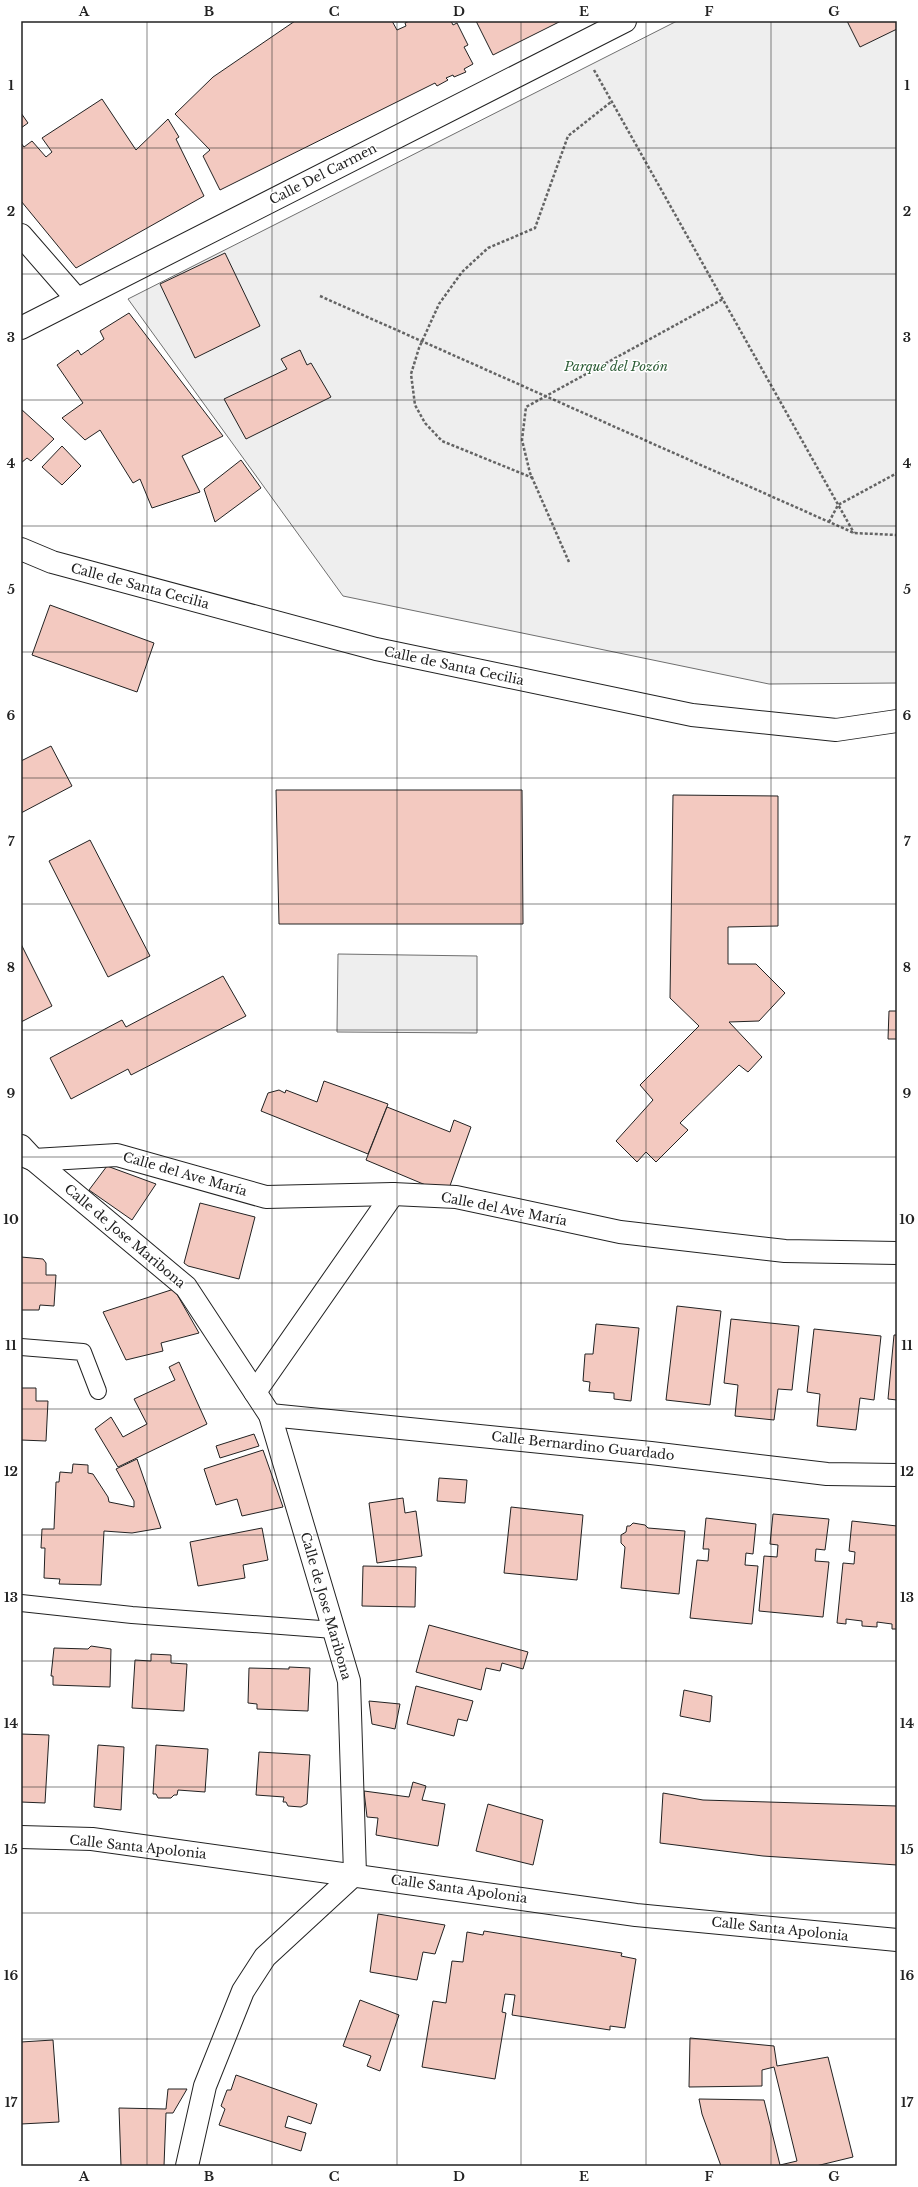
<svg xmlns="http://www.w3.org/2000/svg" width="918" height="2187" viewBox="0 0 918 2187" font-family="'Libre Baskerville',serif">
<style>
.green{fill:#eee;stroke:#6f6f6f}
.building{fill:#f3c9c0;stroke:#222}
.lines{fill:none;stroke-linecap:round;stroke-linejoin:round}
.lane-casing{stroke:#222;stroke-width:18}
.street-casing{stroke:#222;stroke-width:24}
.primary-casing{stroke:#222;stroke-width:24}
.path{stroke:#646464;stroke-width:2.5;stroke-dasharray:3 2;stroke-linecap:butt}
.lane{stroke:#fff;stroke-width:16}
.street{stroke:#fff;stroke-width:22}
.primary{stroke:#fff;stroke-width:22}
.grid{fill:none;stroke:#222;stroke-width:1;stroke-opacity:0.55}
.labels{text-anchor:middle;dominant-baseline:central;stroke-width:3;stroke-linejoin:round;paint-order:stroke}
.street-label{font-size:13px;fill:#222;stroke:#fff}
.park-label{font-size:13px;font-style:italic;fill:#2f5e38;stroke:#fff}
.neatline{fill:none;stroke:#222;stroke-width:1.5}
.grid-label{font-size:13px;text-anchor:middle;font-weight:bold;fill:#222}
</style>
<rect width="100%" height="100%" fill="#fff"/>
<g class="green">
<path d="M677,21H897V683L769,684L343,596L128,299Z"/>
<path d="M338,954L477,956V1033L337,1032Z"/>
</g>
<g class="building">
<path d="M295,21H392L397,30L406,26L405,23L409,21H451L453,25L457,23L468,45L464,47L473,64L464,69L466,72L454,77L453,75L446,78L448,80L437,86L435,83L220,190L203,156L210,150L175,114L213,77Z"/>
<path d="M476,21H561L493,55Z"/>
<path d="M847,21H897V29L860,47Z"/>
<path d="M102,99L136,150L168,119L179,137L176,139L204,196L76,268L21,201V143L24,147L32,141L46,157L52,152L42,138Z"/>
<path d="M21,113L28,123L21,128Z"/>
<path d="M225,253L260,326L195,358L160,284Z"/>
<path d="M129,313L223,436L182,456L200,492L152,508L140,479L133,483L100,430L85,440L62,418L83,403L57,365L78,350L81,355L104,339L100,331Z"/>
<path d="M300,350L307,365L311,363L331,397L246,439L224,399L287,369L281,359Z"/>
<path d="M21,409L54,439L31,461L27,458L21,463Z"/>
<path d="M62,446L81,466L62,485L42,467Z"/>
<path d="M241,460L261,488L215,522L204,489Z"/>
<path d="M50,605L154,643L137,692L32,655Z"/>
<path d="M51,746L72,786L21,813V761Z"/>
<path d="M276,790H522L523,924H279Z"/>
<path d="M673,795L778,796V926L728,927V964H756L785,993L759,1021L729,1022L762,1057L748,1072L739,1065L680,1123L688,1130L656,1162L646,1152L637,1162L616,1141L653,1100L640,1085L699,1026L670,998Z"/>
<path d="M90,840L150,956L108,977L49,861Z"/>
<path d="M21,944L52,1006L21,1022Z"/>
<path d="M223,976L246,1016L131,1075L128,1069L71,1099L50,1058L122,1020L126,1027Z"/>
<path d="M889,1011H897V1039H888Z"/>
<path d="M324,1081L388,1104L368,1154L261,1111L268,1093L279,1090L285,1093L286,1090L317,1102Z"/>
<path d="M387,1107L450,1132L454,1120L471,1127L447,1194L366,1160Z"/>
<path d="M107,1166L156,1184L132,1220L89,1190Z"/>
<path d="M200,1203L255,1217L239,1279L188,1266L184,1263Z"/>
<path d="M21,1257L43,1259L46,1263V1275H56L54,1306L40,1305L39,1310H21Z"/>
<path d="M174,1289L199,1333L161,1343L163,1351L126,1360L103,1312Z"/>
<path d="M677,1306L721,1311L710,1405L666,1400Z"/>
<path d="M731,1319L799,1326L792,1390L778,1389L774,1420L735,1416L738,1385L724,1383Z"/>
<path d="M596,1324L639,1328L631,1401L614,1399V1393L589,1391L590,1382L583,1381L585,1354H593Z"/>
<path d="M814,1329L881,1336L874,1400L860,1398L856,1430L817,1426L820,1394L807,1392Z"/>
<path d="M894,1335H897V1400L888,1399Z"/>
<path d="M179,1362L207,1424L118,1467L95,1429L111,1417L123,1437L147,1424L134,1399L175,1380L169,1367Z"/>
<path d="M21,1388H36V1401H48L46,1441L21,1440Z"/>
<path d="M254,1434L259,1446L220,1458L216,1446Z"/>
<path d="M263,1450L283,1507L242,1516L237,1499L216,1505L204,1469Z"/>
<path d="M137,1459L161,1528L132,1533L104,1531L101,1585L59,1584L60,1579L44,1578L45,1548H41L42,1529H54L56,1482H59L60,1472L72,1473L73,1464L88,1465V1473L93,1474L108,1497L109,1502L134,1507V1501L116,1469Z"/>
<path d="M439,1478L467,1480L465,1503L437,1501Z"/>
<path d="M403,1498L405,1513L416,1511L422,1556L377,1563L369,1503Z"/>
<path d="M511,1507L583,1515L577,1580L504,1573Z"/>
<path d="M773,1514L829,1519L825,1550L816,1549L815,1561L829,1562L823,1617L759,1611L764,1556L777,1557L778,1545L770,1544Z"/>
<path d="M706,1518L756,1524L753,1554L746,1553L745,1565L758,1566L752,1624L690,1618L697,1560L708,1561L709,1549H703Z"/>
<path d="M852,1521L897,1526V1629H892V1624L877,1622V1627L862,1626V1621L846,1619V1624L837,1623L843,1563L854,1564L855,1552L849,1551Z"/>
<path d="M633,1523L645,1525L648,1528L685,1531L679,1594L621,1588L625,1547L621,1543V1535L626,1532L627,1526H630Z"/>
<path d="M262,1528L268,1560L243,1565L245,1578L198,1586L190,1542Z"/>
<path d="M363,1566L416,1567L415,1607L362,1606Z"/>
<path d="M429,1625L528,1652L523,1669L502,1663L500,1671L486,1668L481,1690L416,1672Z"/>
<path d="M91,1646L111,1649L110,1687L53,1685V1676H51L54,1648L88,1649Z"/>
<path d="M151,1654L171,1655V1663L187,1664L184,1711L132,1708L135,1660L151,1661Z"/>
<path d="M289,1667L310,1668L308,1711L257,1709V1704L248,1703L249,1668L289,1669Z"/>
<path d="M416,1686L473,1701L467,1721L458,1719L454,1736L407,1724Z"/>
<path d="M684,1690L712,1696L710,1722L680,1716Z"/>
<path d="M369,1701L400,1704L395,1729L372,1724Z"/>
<path d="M21,1734L49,1735L45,1803L21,1802Z"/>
<path d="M98,1745L124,1747L121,1810L94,1807Z"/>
<path d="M156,1745L208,1749L205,1792L178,1790L177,1795H174L171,1798H158L156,1794H153Z"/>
<path d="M259,1752L310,1755L307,1804L301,1807L288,1806L286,1802H283L284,1797L256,1795Z"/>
<path d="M413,1782L426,1786L422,1800L445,1804L438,1846L376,1835L378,1818L367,1817L364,1791L409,1797Z"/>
<path d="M663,1793L703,1800L897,1806V1865L763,1856L660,1843Z"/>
<path d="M488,1804L543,1820L533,1865L476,1851Z"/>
<path d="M378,1914L445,1925L435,1954L423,1952L417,1980L370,1972Z"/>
<path d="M484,1931L622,1953L621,1956L636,1959L625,2028L610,2026V2030L512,2015L515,1995L505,1994L502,2012L506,2013L495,2079L422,2067L433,2001L446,2003L452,1961L463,1962L467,1932L483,1935Z"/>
<path d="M360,2000L399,2015L380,2071L367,2066L371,2056L343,2046Z"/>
<path d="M690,2038L774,2046L777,2066L828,2057L853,2157L816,2166H721L702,2114L699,2099L764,2100L780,2165L797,2161L774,2067L762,2070V2086L689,2087Z"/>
<path d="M53,2040L59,2122L21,2124V2042Z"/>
<path d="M236,2075L317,2104L311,2124L288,2116L285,2127L306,2133L301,2151L219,2125L225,2109L221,2106L227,2090H231Z"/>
<path d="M168,2089H187L173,2113H166L164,2166H121L119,2108L166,2109Z"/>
</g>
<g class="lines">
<g class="lane-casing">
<g id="lane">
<path d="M21,1347L83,1352L98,1391"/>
<path d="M21,1603L132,1615L334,1630"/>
</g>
</g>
<g class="street-casing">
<g id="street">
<path d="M21,235L76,298"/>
<path d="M21,328L625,21"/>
<path d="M21,549L52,562L376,649L692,715L836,730L897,721"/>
<path d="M21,1146L34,1160L186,1287L270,1415L349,1681L355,1874L265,1957L243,1991L205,2086L187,2166"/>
<path d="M27,1157L34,1160L117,1155L266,1197L393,1194L456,1197L620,1232L785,1251L897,1253"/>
<path d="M255,1392L393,1194"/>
<path d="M270,1415L651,1453L827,1474L897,1475"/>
</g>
</g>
<g class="primary-casing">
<path id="primary" d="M21,1837L92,1839L636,1915L897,1940"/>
</g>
<g class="path">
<path d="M594,70L854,533"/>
<path d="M320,296L854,533L897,535"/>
<path d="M533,478L442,441L425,423L415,405L411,374L419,348L439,304L462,272L488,248L535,228L568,136L611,102"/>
<path d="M829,522L838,505L897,473"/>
<path d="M569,562L530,473L522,440L526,407L723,299"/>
</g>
<use href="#lane" class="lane"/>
<use href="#street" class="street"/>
<use href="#primary" class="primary"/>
</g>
<path class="grid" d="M147,21V2166M272,21V2166M397,21V2166M521,21V2166M646,21V2166M771,21V2166M21,148H897M21,274H897M21,400H897M21,526H897M21,652H897M21,778H897M21,904H897M21,1030H897M21,1157H897M21,1283H897M21,1409H897M21,1535H897M21,1661H897M21,1787H897M21,1913H897M21,2039H897"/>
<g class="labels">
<g class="street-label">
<text transform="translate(323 174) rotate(-27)">Calle Del Carmen</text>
<text transform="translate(140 586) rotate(15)">Calle de Santa Cecilia</text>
<text transform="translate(454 666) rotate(12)">Calle de Santa Cecilia</text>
<text transform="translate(185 1174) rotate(16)">Calle del Ave María</text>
<text transform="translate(504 1209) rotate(11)">Calle del Ave María</text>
<text transform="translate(125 1236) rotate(40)">Calle de Jose Maribona</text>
<text transform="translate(583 1446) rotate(6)">Calle Bernardino Guardado</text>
<text transform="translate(326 1606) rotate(74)">Calle de Jose Maribona</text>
<text transform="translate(138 1847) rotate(6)">Calle Santa Apolonia</text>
<text transform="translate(459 1889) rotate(8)">Calle Santa Apolonia</text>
<text transform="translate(780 1929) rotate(6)">Calle Santa Apolonia</text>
</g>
<g class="park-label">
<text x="616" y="366">Parque del Pozón</text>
</g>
</g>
<rect width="918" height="2187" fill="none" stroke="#ffffff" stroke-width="44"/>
<rect x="22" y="22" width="874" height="2143" class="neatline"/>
<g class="grid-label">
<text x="84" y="16">A</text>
<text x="209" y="16">B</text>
<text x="334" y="16">C</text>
<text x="459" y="16">D</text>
<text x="584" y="16">E</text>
<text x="709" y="16">F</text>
<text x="834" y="16">G</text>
<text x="11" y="90">1</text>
<text x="907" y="90">1</text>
<text x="11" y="216">2</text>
<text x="907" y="216">2</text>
<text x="11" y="342">3</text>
<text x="907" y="342">3</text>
<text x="11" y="468">4</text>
<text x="907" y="468">4</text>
<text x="11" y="594">5</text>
<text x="907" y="594">5</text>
<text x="11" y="720">6</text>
<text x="907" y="720">6</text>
<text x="11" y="846">7</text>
<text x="907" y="846">7</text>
<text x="11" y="972">8</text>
<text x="907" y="972">8</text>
<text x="11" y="1098">9</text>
<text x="907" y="1098">9</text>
<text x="11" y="1224">10</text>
<text x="907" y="1224">10</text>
<text x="11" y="1350">11</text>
<text x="907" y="1350">11</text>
<text x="11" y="1476">12</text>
<text x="907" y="1476">12</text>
<text x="11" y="1602">13</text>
<text x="907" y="1602">13</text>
<text x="11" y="1728">14</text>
<text x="907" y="1728">14</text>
<text x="11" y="1854">15</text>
<text x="907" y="1854">15</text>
<text x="11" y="1980">16</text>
<text x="907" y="1980">16</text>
<text x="11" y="2107">17</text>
<text x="907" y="2107">17</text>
<text x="84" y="2181">A</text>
<text x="209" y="2181">B</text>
<text x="334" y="2181">C</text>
<text x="459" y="2181">D</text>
<text x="584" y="2181">E</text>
<text x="709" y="2181">F</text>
<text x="834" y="2181">G</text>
</g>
</svg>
